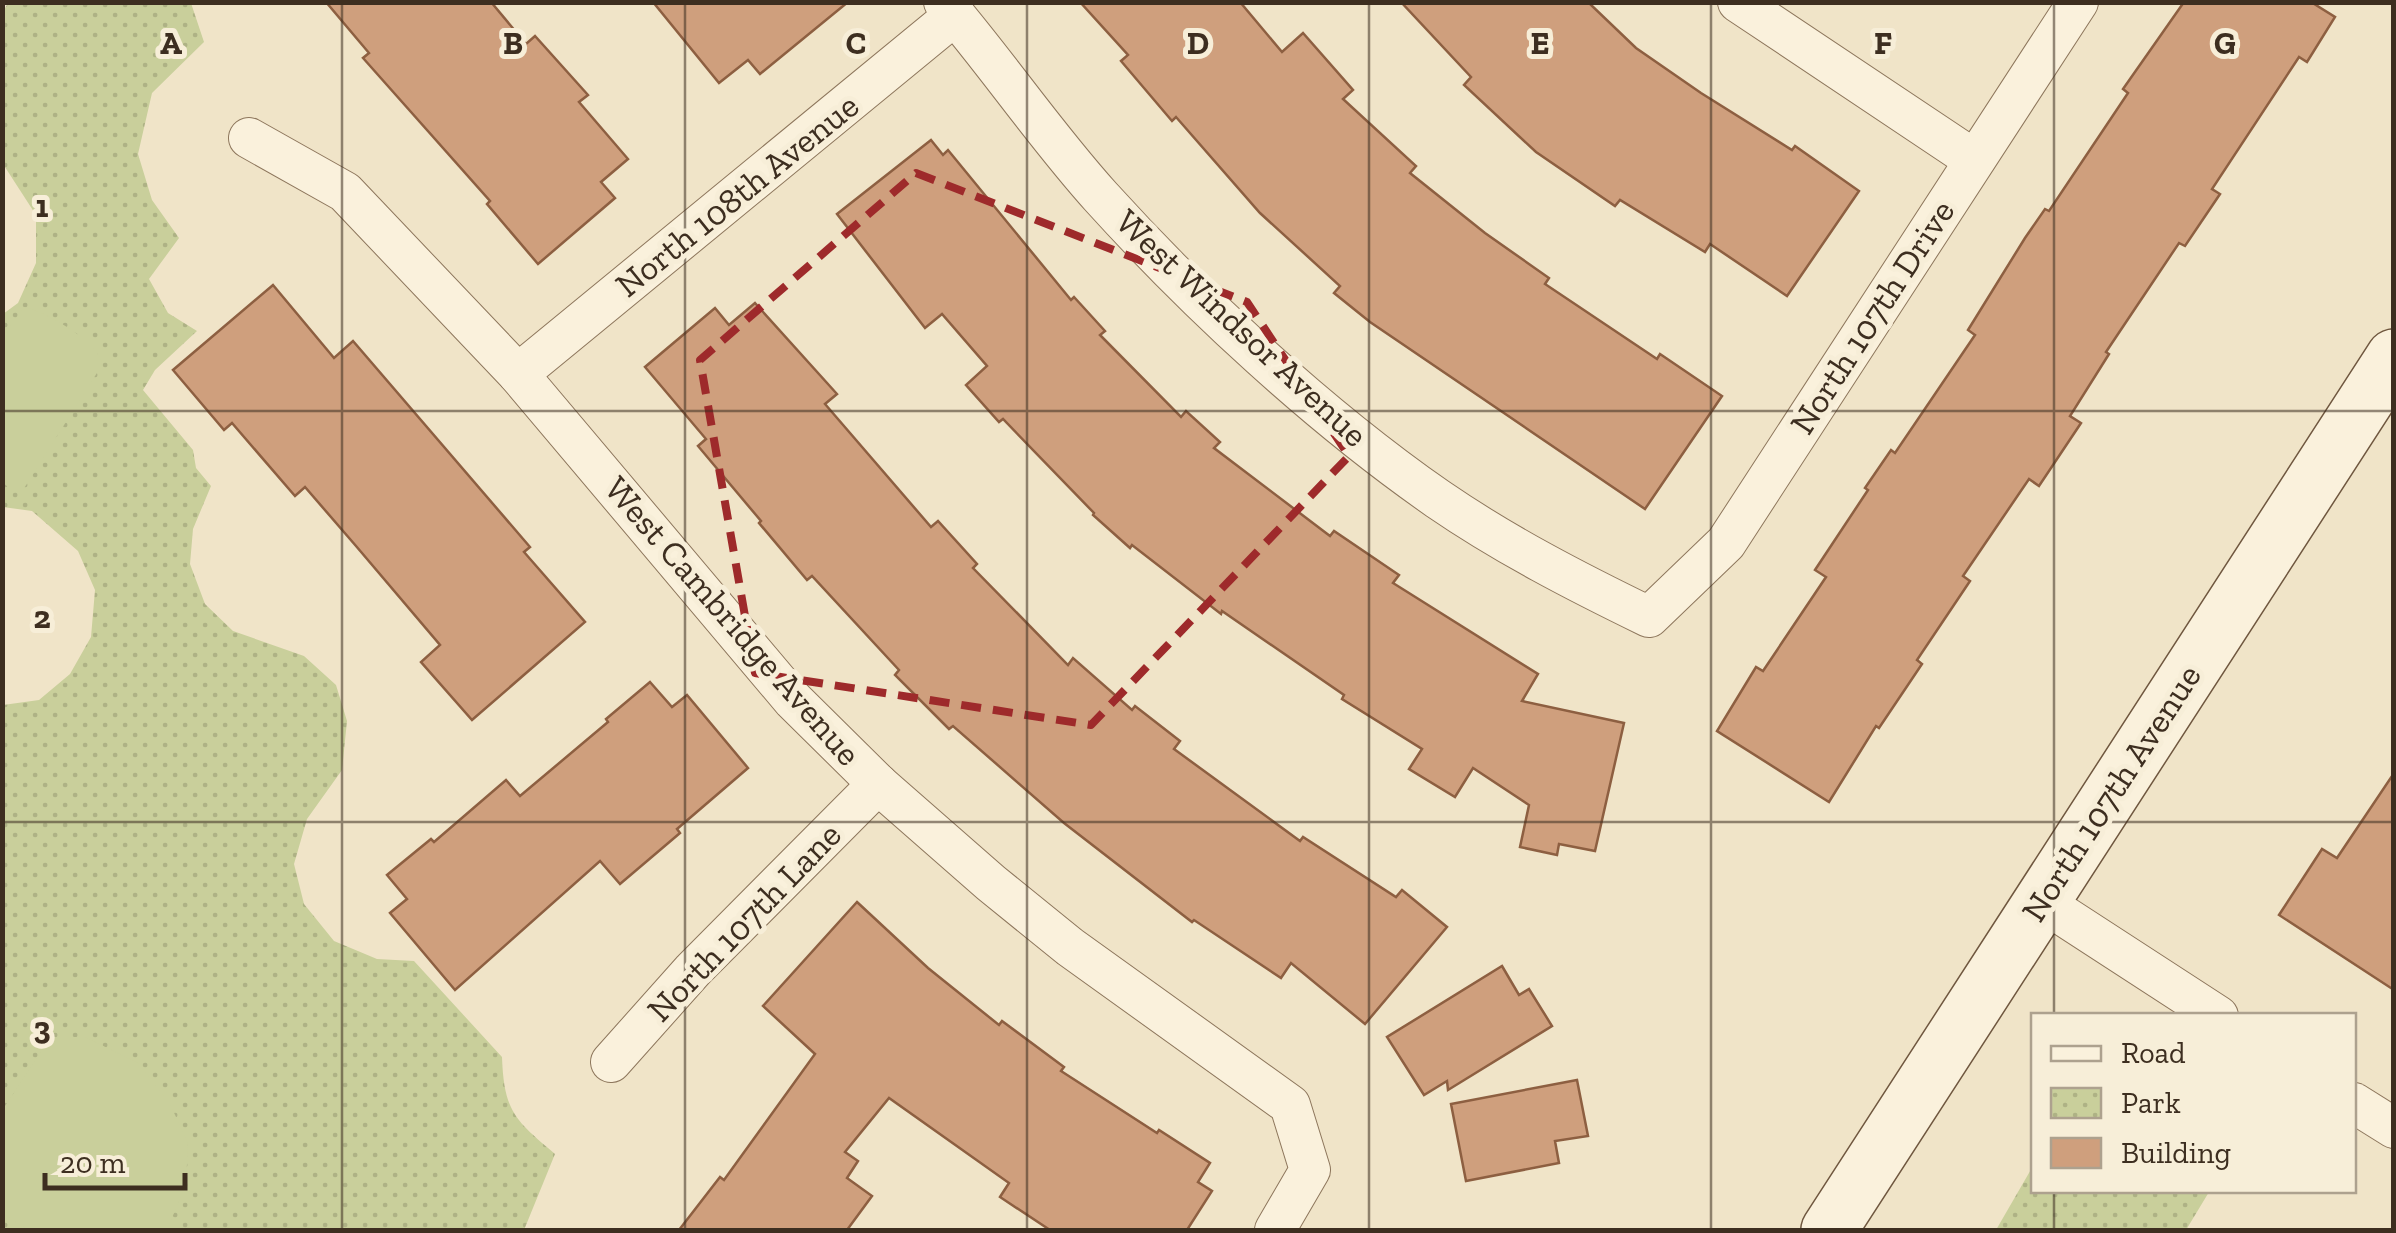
<svg xmlns="http://www.w3.org/2000/svg" width="2396" height="1233" viewBox="0 0 2396 1233" font-family="'Zilla Slab',serif">
<style>
.park{fill:url(#park-dots)}
.pitch{fill:#c9cf9b}
.building{fill:#cf9f7d;stroke:#8d5f41;stroke-width:2.5}
.lines{fill:none;stroke-linecap:round;stroke-linejoin:round}
.street-casing{stroke:#8d765c;stroke-width:42}
.secondary-casing{stroke:#6f573f;stroke-width:58}
.street{stroke:#faf1dc;stroke-width:40}
.secondary{stroke:#faf1dc;stroke-width:55}
.marked{fill:none;stroke:#9e2a2b;stroke-width:8;stroke-dasharray:20 12;stroke-linejoin:round}
.grid{fill:none;stroke:#3d2e20;stroke-width:2.5;stroke-opacity:0.55}
.labels{text-anchor:middle;dominant-baseline:central;stroke-width:10;stroke-linejoin:round;paint-order:stroke}
.street-label{font-size:35px;fill:#3d2e20;stroke:#f7eed8}
.grid-label{font-size:32px;text-anchor:middle;font-weight:bold;fill:#3d2e20;stroke:#f7eed8;stroke-width:10;stroke-linejoin:round;paint-order:stroke}
</style>
<defs>
<pattern id="park-dots" width="8" height="8" patternUnits="userSpaceOnUse" patternTransform="scale(2.5)"><rect width="8" height="8" fill="#c9cf9b"/><path d="M2 2h.1M6 6h.1" fill="none" stroke="#aeb285" stroke-width="1.8" stroke-linecap="round"/></pattern>
</defs>
<rect width="100%" height="100%" fill="#f0e4c8"/>
<g class="park">
<path d="M8,3H191L204,42L152,93L138,154L152,200L179,238L149,279L168,313L197,331L155,370L143,390L193,450L196,468L211,486L193,529L190,564L205,604L233,631L304,656L336,685L347,721L342,770L307,819L294,864L304,904L334,941L377,959L414,961L502,1057C504,1112 515,1120 555,1154L524,1230H3V705L39,700L70,674L91,637L95,590L78,551L32,511L3,507V314L18,303L36,263V215L3,164V12Z"/>
<path d="M2033,1166L2034,1190L2209,1192L2186,1230H1996Z"/>
</g>
<g class="pitch">
<path d="M24,307C45,311 101,343 102,365L23,490H12L3,483V336Z"/>
<path d="M51,1037H85L138,1063L170,1104L188,1143L186,1184L167,1230H28L3,1214V1109Z"/>
</g>
<g class="building">
<path d="M326,2H491L526,44L535,36L588,95L579,102L628,159L601,182L615,198L538,264L487,204L490,201L363,58L369,53Z"/>
<path d="M653,2H848L760,74L748,60L719,83Z"/>
<path d="M1080,2H1240L1282,52L1303,33L1353,90L1343,99L1416,166L1410,173L1485,233L1549,278L1545,284L1657,359L1660,354L1722,396L1645,509L1370,322L1334,293L1340,286L1260,213L1176,117L1172,121L1121,61L1128,55Z"/>
<path d="M1401,2H1588L1636,48L1701,93L1792,150L1795,146L1859,191L1787,296L1710,244L1705,252L1620,200L1615,206L1536,152L1464,85L1471,77Z"/>
<path d="M2184,2H2311L2335,17L2307,62L2299,57L2212,189L2220,194L2185,246L2179,243L2106,352L2109,354L2070,416L2081,423L2039,486L2029,479L1963,576L1970,581L1917,660L1922,664L1879,728L1876,726L1829,802L1717,731L1756,667L1763,671L1826,577L1815,570L1868,490L1865,488L1891,450L1895,453L1975,335L1968,330L2025,238L2045,209L2049,211L2128,93L2123,89Z"/>
<path d="M931,140L943,155L948,150L1071,300L1074,297L1105,331L1100,335L1181,417L1186,411L1220,442L1214,448L1330,536L1334,531L1399,575L1393,583L1538,674L1522,701L1624,723L1595,851L1559,844L1557,855L1520,847L1529,805L1473,768L1455,797L1409,769L1422,749L1342,699L1344,695L1222,611L1221,614L1132,545L1130,548L1093,515L1094,513L1003,419L999,422L966,385L987,366L942,314L925,328L837,214Z"/>
<path d="M273,285L334,358L353,341L530,547L524,552L585,622L472,720L421,662L440,645L356,546L305,487L295,496L232,423L224,430L173,370Z"/>
<path d="M755,303L837,394L825,404L931,527L938,521L977,564L973,568L1068,665L1073,658L1132,710L1135,706L1180,741L1174,749L1300,841L1303,837L1396,897L1402,890L1447,927L1365,1024L1291,963L1281,978L1194,920L1192,922L1064,823L953,726L949,729L895,675L899,670L812,576L807,580L759,523L761,521L698,446L706,439L645,367L715,308L729,325Z"/>
<path d="M650,682L672,707L687,695L748,768L677,829L680,833L620,884L600,861L455,990L390,913L407,899L387,875L431,839L434,842L506,780L520,796L608,722L606,719Z"/>
<path d="M2394,773V990L2279,915L2322,849L2337,858Z"/>
<path d="M857,902L928,968L999,1025L1002,1021L1064,1067L1061,1071L1157,1133L1159,1130L1210,1163L1198,1182L1212,1191L1187,1230H1050L1000,1197L1009,1183L889,1098L845,1152L858,1161L847,1178L872,1196L847,1230H679L720,1177L724,1180L815,1054L763,1006Z"/>
<path d="M1502,966L1519,995L1529,989L1552,1026L1448,1090L1447,1081L1424,1095L1387,1037Z"/>
<path d="M1577,1080L1588,1136L1555,1141L1559,1163L1466,1181L1451,1104Z"/>
</g>
<g class="lines">
<g class="street-casing">
<g id="street">
<path d="M944,2C998,65 1045,135 1101,197C1198,304 1319,416 1438,499C1505,545 1577,582 1649,617L1726,543L2078,2"/>
<path d="M1738,2L1973,159"/>
<path d="M249,138L345,192L518,374L793,700L878,784L991,883L1070,947L1290,1105L1310,1170L1275,1230"/>
<path d="M518,374L955,15"/>
<path d="M2041,901L2218,1016"/>
<path d="M611,1062L693,970L878,784"/>
<path d="M2354,1103L2394,1128"/>
</g>
</g>
<g class="secondary-casing">
<path id="secondary" d="M1829,1230L2394,357"/>
</g>
<use href="#street" class="street"/>
<use href="#secondary" class="secondary"/>
</g>
<path class="marked" d="M916,173L1247,302L1349,456L1091,725L755,673L700,360Z"/>
<path class="grid" d="M342,2V1230M685,2V1230M1027,2V1230M1369,2V1230M1711,2V1230M2054,2V1016M2,411H2394M2,822H2394M2054,1190V1230"/>
<g class="labels">
<g class="street-label">
<text transform="translate(737 195) rotate(-39)">North 108th Avenue</text>
<text transform="translate(1872 317) rotate(-57)">North 107th Drive</text>
<text transform="translate(1242 328) rotate(43)">West Windsor Avenue</text>
<text transform="translate(733 621) rotate(49)">West Cambridge Avenue</text>
<text transform="translate(2111 793) rotate(-57)">North 107th Avenue</text>
<text transform="translate(744 922) rotate(-46)">North 107th Lane</text>
</g>
</g>
<g class="grid-label">
<text x="171" y="54">A</text>
<text x="513" y="54">B</text>
<text x="856" y="54">C</text>
<text x="1198" y="54">D</text>
<text x="1540" y="54">E</text>
<text x="1883" y="54">F</text>
<text x="2225" y="54">G</text>
<text x="42" y="217">1</text>
<text x="42" y="628">2</text>
<text x="42" y="1039">3</text>
</g>
<rect width="2396" height="1233" fill="none" stroke="#3d2e20" stroke-width="10"/>
<rect x="2031" y="1013" width="325" height="180" fill="#f7eed8" stroke="#ada18e" stroke-width="2.5"/>
<rect x="2051" y="1046" width="50" height="15" fill="#faf1dc" stroke="#ada18e" stroke-width="2.5"/>
<text x="2121" y="1063" font-size="30" fill="#3d2e20">Road</text>
<rect x="2051" y="1088" width="50" height="30" fill="url(#park-dots)" stroke="#ada18e" stroke-width="2.5"/>
<text x="2121" y="1113" font-size="30" fill="#3d2e20">Park</text>
<rect x="2051" y="1138" width="50" height="30" fill="#cf9f7d" stroke="#ada18e" stroke-width="2.5"/>
<text x="2121" y="1163" font-size="30" fill="#3d2e20">Building</text>
<path d="M45 1173v15h140v-15" fill="none" stroke="#3d2e20" stroke-width="5"/>
<text x="60" y="1173" font-size="30" fill="#3d2e20" stroke="#f7eed8" stroke-width="8" paint-order="stroke">20 m</text>
</svg>
